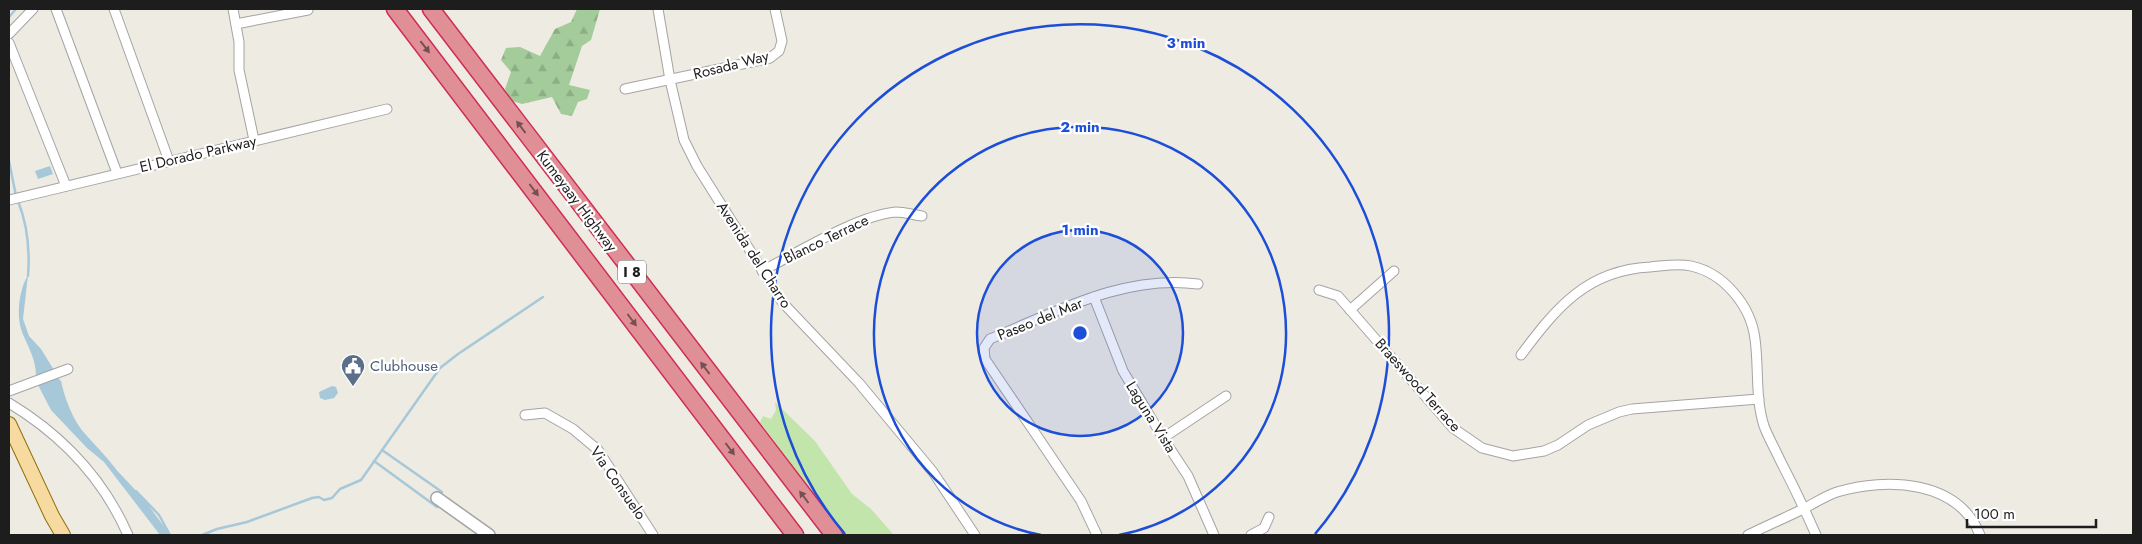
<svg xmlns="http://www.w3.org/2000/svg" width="2142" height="544" viewBox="0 0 2142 544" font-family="Jost,sans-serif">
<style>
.grass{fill:#c2e5ac}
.forest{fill:url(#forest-firs)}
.water{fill:#a6c8d9}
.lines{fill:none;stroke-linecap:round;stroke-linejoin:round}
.stream{stroke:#a6c8d9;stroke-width:2.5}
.minor-casing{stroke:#a4a4a4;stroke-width:11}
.tertiary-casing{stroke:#a4a4a4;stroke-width:14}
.primary-casing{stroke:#8e6f08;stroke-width:16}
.motorway-casing{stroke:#ce2e55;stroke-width:19}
.minor{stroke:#fff;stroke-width:9}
.tertiary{stroke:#fff;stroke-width:11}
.primary{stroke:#f6daa0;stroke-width:14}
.motorway{stroke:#e18f96;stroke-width:16}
.oneway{fill:#755053}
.ring{fill:none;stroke:#1d4ed8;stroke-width:2.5}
.labels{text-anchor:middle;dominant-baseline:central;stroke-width:4.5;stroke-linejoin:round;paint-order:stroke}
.shield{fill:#fff;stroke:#616161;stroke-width:1}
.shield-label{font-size:14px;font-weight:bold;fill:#1d1d1d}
.street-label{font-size:15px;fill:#1d1d1d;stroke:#fff}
.service-label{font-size:15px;fill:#4e5e75;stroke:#fff;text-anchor:start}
.centre{fill:#1d4ed8;stroke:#fff;stroke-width:2.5}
.ring-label{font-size:15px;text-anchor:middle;font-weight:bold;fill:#1d4ed8;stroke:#fff;stroke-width:4.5;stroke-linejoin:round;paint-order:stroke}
</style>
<defs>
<pattern id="forest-firs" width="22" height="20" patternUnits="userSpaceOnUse" patternTransform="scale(1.25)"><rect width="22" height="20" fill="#a4cb9a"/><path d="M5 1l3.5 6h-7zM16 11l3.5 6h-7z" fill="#8dae84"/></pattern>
</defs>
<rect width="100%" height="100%" fill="#eeebe3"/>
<path class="grass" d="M775,402L815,441L852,494L871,509L894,535H845L760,422L763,416L771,419L776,410Z"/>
<path class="forest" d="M577,9H600L591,40L582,46L569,85L590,90L587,99L578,102L572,116L561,114L552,97L522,104L512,101L505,89L511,72L501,60L506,48L520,47L540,56L555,29L571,22Z"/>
<g class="water">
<path d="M50,166L53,174L38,179L35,171Z"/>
<path d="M28,275L23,319L29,336L41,349L54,370L36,376C36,359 28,347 22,332C16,315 19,290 28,275Z"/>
<path d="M57,377L61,381C73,436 103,453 138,493C150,506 159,521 171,535H160L104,462L87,448L51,410L38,385Z"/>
<path d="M332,386L336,387L338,393L334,398L325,400L320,398L319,392Z"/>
</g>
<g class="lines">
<g class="stream">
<path d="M9,17L16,9"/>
<path d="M9,161L16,196"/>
<path d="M18,201C28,226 30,250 28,276"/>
<path d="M73,421C86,439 102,452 115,470"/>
<path d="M382,450L442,492"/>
<path d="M374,461L437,507"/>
<path d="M136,491L159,515L170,535"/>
<path d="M202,535L217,529L247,522L312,498L319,497L324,500L332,498L340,489L361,480L440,368L458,354L543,297"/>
</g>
<g class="minor-casing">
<g id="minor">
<path d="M56,9L117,173"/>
<path d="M114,9L169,161"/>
<path d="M233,9L239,42V70L254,140"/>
<path d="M658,9L670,80L684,140L697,166L783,303L859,383L933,472L975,535"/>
<path d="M236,24L308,10"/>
<path d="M9,34L33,9"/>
<path d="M9,43L66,186"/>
<path d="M625,89L770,58L779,51L782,41L775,9"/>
<path d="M9,200L387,109"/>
<path d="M762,271C797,253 858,215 896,212C904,212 914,215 922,216"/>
<path d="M1319,290L1338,296L1453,428L1482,448L1513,456L1544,451L1558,445L1588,425L1619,412L1632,409L1759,399"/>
<path d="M1094,297L1123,371L1163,438L1188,476L1214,535"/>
<path d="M1350,310L1394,271"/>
<path d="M1521,355C1556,308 1587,270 1650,267C1663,266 1678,263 1691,266C1724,273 1751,306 1755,339C1759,367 1755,398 1764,426C1768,437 1775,449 1780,460C1793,485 1805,510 1816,535"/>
<path d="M9,391L68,369"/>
<path d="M9,403C62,435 103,478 128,535"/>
<path d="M525,415L545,413L573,429L598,450L653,535"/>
<path d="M1163,438L1226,396"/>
<path d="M1097,535L1081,501L985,359L984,348L990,339C1056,312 1125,274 1198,284"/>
<path d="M1251,535L1264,528L1269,517"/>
<path d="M1748,535C1766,526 1785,518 1803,509C1815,503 1825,496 1837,492C1887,477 1958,480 1980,535"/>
</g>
</g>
<g class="tertiary-casing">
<path id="tertiary" d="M437,498L489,535"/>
</g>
<g class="primary-casing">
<path id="primary" d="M9,424L52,516L63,535"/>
</g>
<g class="motorway-casing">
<g id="motorway">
<path d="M395,9L795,535"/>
<path d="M431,9L834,535"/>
</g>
</g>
<use href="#minor" class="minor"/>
<use href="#tertiary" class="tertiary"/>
<use href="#primary" class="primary"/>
<use href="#motorway" class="motorway"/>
</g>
<defs><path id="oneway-solid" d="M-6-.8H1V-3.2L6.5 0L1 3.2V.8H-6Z" transform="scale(1.25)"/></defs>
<g class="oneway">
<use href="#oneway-solid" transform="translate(425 47) rotate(52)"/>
<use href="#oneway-solid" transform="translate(521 127) rotate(-127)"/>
<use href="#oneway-solid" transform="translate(534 190) rotate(53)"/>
<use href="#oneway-solid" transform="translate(632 320) rotate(53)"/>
<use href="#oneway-solid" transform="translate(705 368) rotate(-127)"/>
<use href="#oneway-solid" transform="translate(730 449) rotate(53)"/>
<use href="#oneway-solid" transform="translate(804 497) rotate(-127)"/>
</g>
<circle cx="1080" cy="333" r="103" fill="#1d4ed8" fill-opacity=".12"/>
<g class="ring">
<circle cx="1080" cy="333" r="103"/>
<path d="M1041 535A206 206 0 1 1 1119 535"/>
<path d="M845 534A309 309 0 1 1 1315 534"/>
</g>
<defs>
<g id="civic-pin" transform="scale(1.25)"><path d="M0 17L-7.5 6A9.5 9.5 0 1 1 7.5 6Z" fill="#5c6f8a" stroke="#fff"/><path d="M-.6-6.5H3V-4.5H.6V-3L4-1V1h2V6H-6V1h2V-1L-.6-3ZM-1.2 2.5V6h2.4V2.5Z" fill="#fff"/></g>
</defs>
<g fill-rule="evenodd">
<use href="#civic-pin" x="353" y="366"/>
</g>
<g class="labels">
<rect class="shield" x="618" y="260.5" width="28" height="23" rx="4"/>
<g class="shield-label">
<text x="632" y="272">I 8</text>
</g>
<g class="street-label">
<text transform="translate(731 65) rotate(-14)">Rosada Way</text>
<text transform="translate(198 154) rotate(-13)">El Dorado Parkway</text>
<text transform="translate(577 201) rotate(53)">Kumeyaay Highway</text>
<text transform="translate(826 239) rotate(-26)">Blanco Terrace</text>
<text transform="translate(754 255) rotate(57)">Avenida del Charro</text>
<text transform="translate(1040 319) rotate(-22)">Paseo del Mar</text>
<text transform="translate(1418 385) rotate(48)">Braeswood Terrace</text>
<text transform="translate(1151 417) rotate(58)">Laguna Vista</text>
<text transform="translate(618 483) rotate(55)">Via Consuelo</text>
</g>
<g class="service-label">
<text x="370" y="366">Clubhouse</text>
</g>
</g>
<circle cx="1080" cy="333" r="8" class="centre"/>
<g class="ring-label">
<text x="1186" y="48">3 min</text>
<text x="1080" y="132">2 min</text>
<text x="1080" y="235">1 min</text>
</g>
<rect width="2142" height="544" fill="none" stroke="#1d1d1d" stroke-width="20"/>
<path d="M1967 519v8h129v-8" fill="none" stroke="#1d1d1d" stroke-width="2.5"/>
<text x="1974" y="519" font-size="15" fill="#1d1d1d" stroke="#ffffff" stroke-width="4" paint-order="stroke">100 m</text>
</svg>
